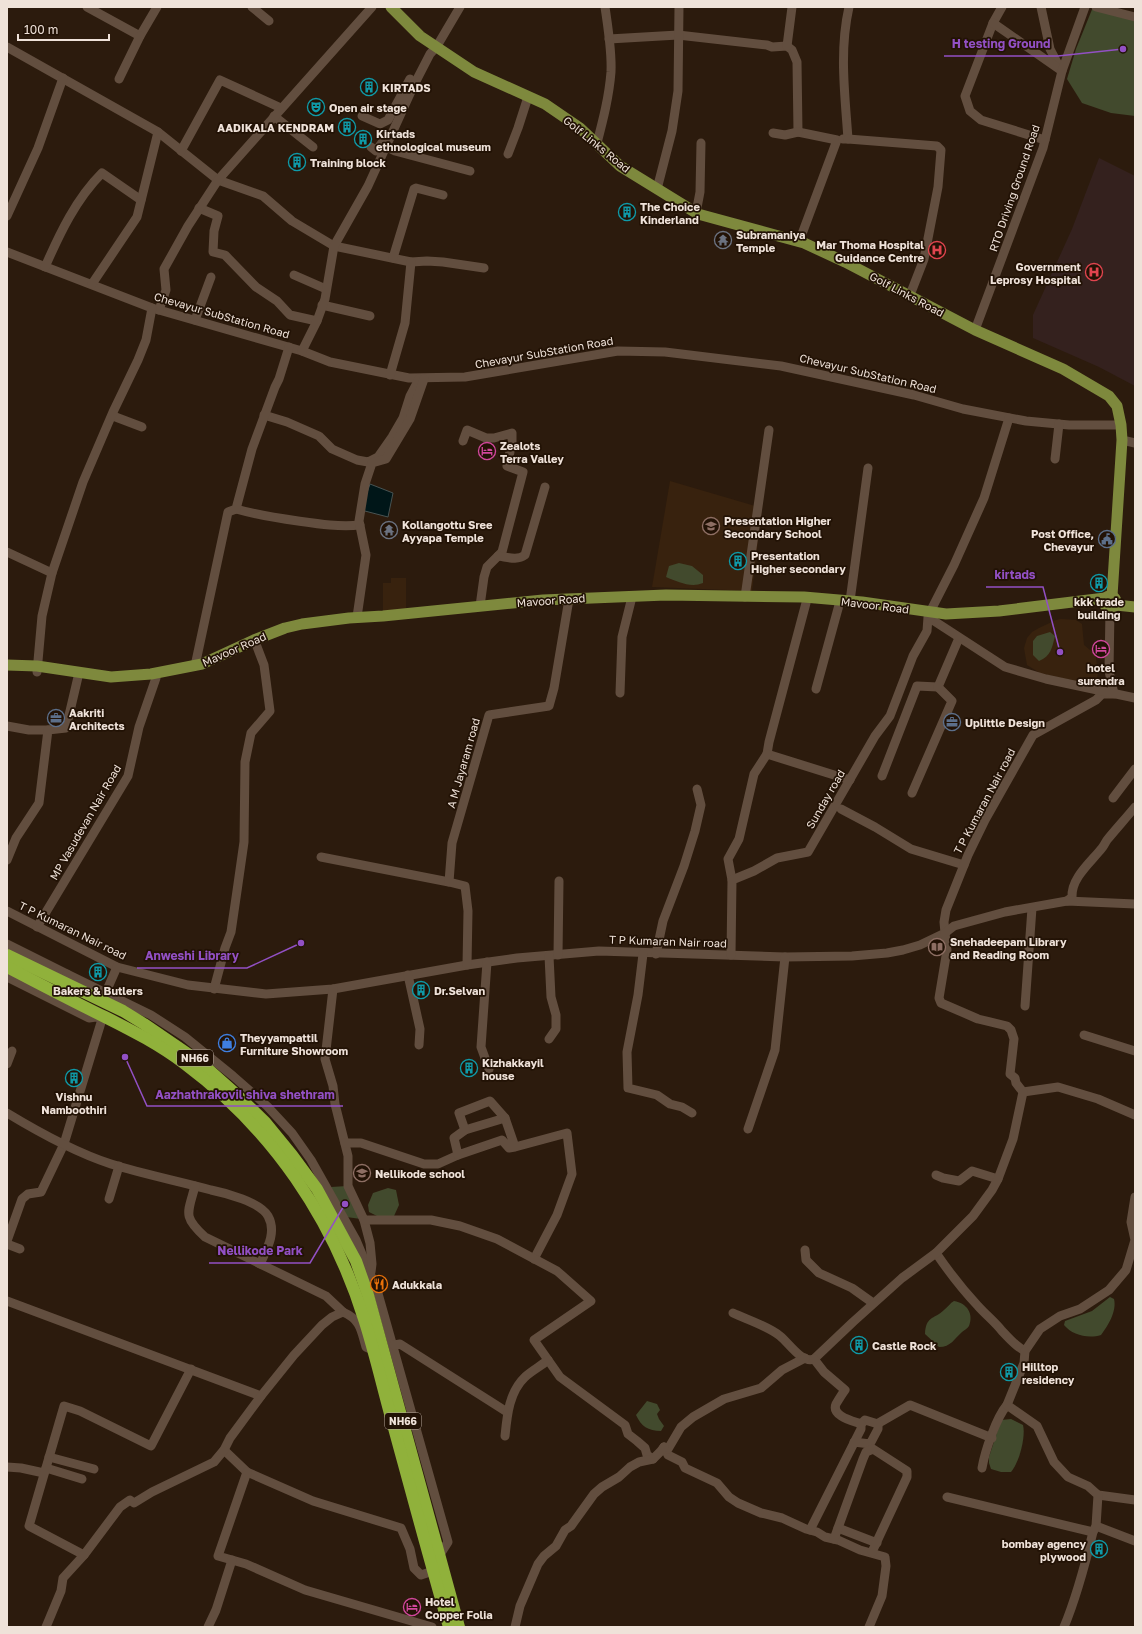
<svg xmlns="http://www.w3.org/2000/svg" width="1142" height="1634" viewBox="0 0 1142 1634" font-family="'Golos Text',sans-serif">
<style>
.built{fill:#38220e}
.medical{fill:#34211e}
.green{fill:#424a2d}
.water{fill:#001618;stroke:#485352}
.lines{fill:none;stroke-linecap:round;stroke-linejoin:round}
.minor{stroke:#624e3f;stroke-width:9}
.major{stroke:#7e893d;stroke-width:11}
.highway{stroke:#90b13b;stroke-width:12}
.labels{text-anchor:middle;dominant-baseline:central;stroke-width:3.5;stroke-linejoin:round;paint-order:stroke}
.shield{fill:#221205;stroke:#b2a499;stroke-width:1}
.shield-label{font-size:10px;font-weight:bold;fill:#efe2d9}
.poi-label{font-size:11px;font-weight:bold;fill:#efe2d9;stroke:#221205;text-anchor:start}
.street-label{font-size:11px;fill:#efe2d9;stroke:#221205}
.leader{fill:none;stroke:#9250c4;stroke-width:1.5}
.callout-dot{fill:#9250c4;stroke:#221205;stroke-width:1.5}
.callout-label{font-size:12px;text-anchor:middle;font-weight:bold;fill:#9250c4;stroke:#221205;stroke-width:3.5;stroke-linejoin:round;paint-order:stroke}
</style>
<rect width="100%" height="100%" fill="#2c1b0d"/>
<g class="built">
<path d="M670,481L762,508L752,591L652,587Z"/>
<path d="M391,578H406V611L383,613V583H391Z"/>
<path d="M1061,619L1076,620L1082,624L1084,645L1090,650L1095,651L1098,673L1097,679L1093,685L1040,673L1027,665L1024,648L1027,638L1032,632L1039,628L1056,620Z"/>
</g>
<path class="medical" d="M1099,158L1135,176V386L1099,367L1033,338V315L1072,229Z"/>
<g class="green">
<path d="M1093,7L1135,17V116L1111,113L1082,103L1067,79L1076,49Z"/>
<path d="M679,563L692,566L703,575V583C691,588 678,582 666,577L669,566Z"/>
<path d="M1050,632L1055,636C1052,648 1051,656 1039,661L1033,655V641L1037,636Z"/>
<path d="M347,1186L361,1219L339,1216L331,1187Z"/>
<path d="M388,1188L396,1190L399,1205L394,1216L381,1218L369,1212L368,1205L373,1193Z"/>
<path d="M1110,1297L1114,1299C1117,1311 1108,1326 1101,1335C1088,1339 1072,1335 1064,1325L1065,1321L1092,1311Z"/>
<path d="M954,1301C967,1303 974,1314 969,1326C967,1329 964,1330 962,1332C954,1339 951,1347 939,1347L925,1334C926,1316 933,1320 944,1310C948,1307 950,1303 954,1301Z"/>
<path d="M647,1401L657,1404L660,1410L657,1414L659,1419L664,1426L661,1431C648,1431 641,1426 636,1415Z"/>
<path d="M1011,1419L1023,1425C1026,1437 1019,1463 1011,1472H1001L991,1469L989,1463V1457L1001,1420Z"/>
</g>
<path class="water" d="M370,484L393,493L388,517L361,510Z"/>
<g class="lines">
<g class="minor">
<path d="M87,7L140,36L157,7"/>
<path d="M252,7L269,21"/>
<path d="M1002,7L993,23L965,96L970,111L981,120L1045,140"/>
<path d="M1041,7L1050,49L1061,70"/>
<path d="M1096,7L1135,17"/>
<path d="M993,23L1062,71"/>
<path d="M609,39L678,35L767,45L772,47L787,46L792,50L797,62L798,132L837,140L799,242"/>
<path d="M787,46L792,7"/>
<path d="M7,47L158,132L218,180L263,196L292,221L334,246L411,262L427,261L443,262L484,268"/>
<path d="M119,79L140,36"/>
<path d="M274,116L313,147"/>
<path d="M362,116L380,124L388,120L410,79"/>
<path d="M773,133L785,135L798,132"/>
<path d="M843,139H848C845,95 839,51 849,7"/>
<path d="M848,139L937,146L941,150L938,187L924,259L910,295"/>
<path d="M597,143C603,120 609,97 611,72C612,51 608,28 605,7"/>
<path d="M385,146L395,151L470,171"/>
<path d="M371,147L376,151L383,141"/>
<path d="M181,151L220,80L281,108"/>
<path d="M508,154L518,128L528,97"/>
<path d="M657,189L672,131L678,91L679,7"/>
<path d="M199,208L218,216L214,231L213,252L225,255L256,287L277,301L290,315L317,321"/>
<path d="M696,213L700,192L701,143"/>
<path d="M7,216L38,148L63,78"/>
<path d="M7,252L152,308L302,351L330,362L409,378L465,377L618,351L665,352L781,366L914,395L963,409L1026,421L1069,425H1121"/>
<path d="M393,258L414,189L416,188L443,195"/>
<path d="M45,267C60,233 76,199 102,173L141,200"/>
<path d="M294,275L326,289"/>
<path d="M92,284L137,217L158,132"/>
<path d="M322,305L370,316"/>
<path d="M159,310L166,290L164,269L188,226L218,180L372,7"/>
<path d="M195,320L211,277"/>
<path d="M975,330L1043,148L1062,71L1085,7"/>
<path d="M302,351L317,321L325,299L334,246L368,186L414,85L430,54L437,46L460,7"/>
<path d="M390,375L405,323L411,262"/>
<path d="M264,415L287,422L319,436L332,449L357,460L368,462L378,457L392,437L403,418L410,396L419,379"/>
<path d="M113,416L142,427"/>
<path d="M1122,440L1135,443"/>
<path d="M463,441L467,430L486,438H494L512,433V442L507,466L523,472L502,552L487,567L484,577L480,606"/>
<path d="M1055,459L1059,424"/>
<path d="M236,509C257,515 277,518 298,521C319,524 339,527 360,525"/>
<path d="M7,552L52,573L42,616L37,672"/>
<path d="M498,556C507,557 517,561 525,555L545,487"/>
<path d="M52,573L83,482L113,412L138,360L146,340L152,308"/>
<path d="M745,597L769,430"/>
<path d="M850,601L868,468"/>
<path d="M806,603L769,742L767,754L850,780"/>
<path d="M930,612L954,565L984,498L1009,418"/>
<path d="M357,617L366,555L359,521L365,484L372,463L386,459L410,419L424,379"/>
<path d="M195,666L228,512L236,509L252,449L275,387L279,379L289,347"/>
<path d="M816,689L839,605"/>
<path d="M620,693L622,637L631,601"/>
<path d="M7,726L29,730H48"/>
<path d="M882,776L917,686L938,687"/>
<path d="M912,793L952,701L938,687L959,638"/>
<path d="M1113,798L1135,769"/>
<path d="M841,809L875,827L911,849L964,865"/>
<path d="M321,857L449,882"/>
<path d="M7,860L16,838L39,803L48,730L66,728L78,677"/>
<path d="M732,880L728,859L739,839L754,774L767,754"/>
<path d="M1067,901L1072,897C1071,878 1091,862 1102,848C1104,846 1105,843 1107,840C1116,829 1126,818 1135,807"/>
<path d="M7,911L117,967L188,985L266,994L333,989L467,965L517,958L599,951L785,957L852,956L887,953L903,950L920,945L945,933L944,922L946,910L968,855L985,820L1033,735L1096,700L1102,694H1114L1109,671L1110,609"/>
<path d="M37,927L128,776L139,727L156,678L155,674"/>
<path d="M7,944L67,974L69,979"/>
<path d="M643,954L638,995L627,1052L628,1088L657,1095L670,1104L682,1107L692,1113"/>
<path d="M656,954L663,921L684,866L695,831L701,805L697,789"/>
<path d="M558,955L559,881"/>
<path d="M731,955L732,880L754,871L777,858L808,852L875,736L890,716L913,656L927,631L928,617L1005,667L1046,679L1135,698"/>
<path d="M487,962L481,1047L489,1069"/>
<path d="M467,965L468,911L465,886L449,882L452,843L489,715L549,706L554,688L568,605"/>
<path d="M67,974L151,1015L185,1037L233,1076L267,1106L292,1133L311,1160L356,1240L377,1290L448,1542L439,1556"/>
<path d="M408,975L420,1029L419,1045"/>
<path d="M7,977L89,1018L103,1016L64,1144L41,1192L28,1194L22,1199L7,1241"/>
<path d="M214,989L225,948L231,932L238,884L244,842L245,762L251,733L270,711L264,665L256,644"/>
<path d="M333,989L325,1059L333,1086L335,1104L348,1156V1186L364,1220L370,1243L372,1264L371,1272"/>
<path d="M106,992L117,967"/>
<path d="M1025,1006L1032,908"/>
<path d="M1084,1035L1135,1051"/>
<path d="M549,1039L556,1029V1015L551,997L549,956"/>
<path d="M7,1064L12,1051"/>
<path d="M1023,1092L1058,1087L1098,1099L1135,1115"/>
<path d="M7,1113C40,1133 74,1152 111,1164C143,1174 178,1181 211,1190C226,1193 260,1202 268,1216C277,1232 267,1249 260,1264"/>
<path d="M748,1129L775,1050L785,957"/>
<path d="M465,1130L505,1118"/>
<path d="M345,1143H361L424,1164H438L458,1155"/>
<path d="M515,1147L509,1148L502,1140L458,1155L454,1138L465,1130L459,1113L490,1101L505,1118L515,1147L567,1133L572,1174L557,1215L534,1259"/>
<path d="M936,1175L943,1178L959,1181L972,1171L998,1179"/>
<path d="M195,1186C188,1213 182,1216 205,1237L326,1296L343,1312"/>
<path d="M109,1199L119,1166"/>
<path d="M364,1220H431L460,1226L497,1239L557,1271L591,1301L534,1340L560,1377L625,1425L628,1434L637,1441L645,1448L647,1455L653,1459"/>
<path d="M7,1244L20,1249"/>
<path d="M805,1250L806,1260L819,1273L852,1288L873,1303"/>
<path d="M936,1253C949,1272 962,1289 978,1306C986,1315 995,1322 1002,1331C1010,1339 1015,1346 1025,1351"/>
<path d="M7,1301L261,1396"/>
<path d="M733,1313C746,1319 770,1327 780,1336C789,1343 802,1364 814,1359L853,1322L902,1278L936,1253L973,1216L992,1190L998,1179L1013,1139L1023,1092L1016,1083L1015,1078L1010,1074L1014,1039L1011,1030L1007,1026L978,1019L941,1003L939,998L947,950L945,933L954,926L1005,912L1067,901L1135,904"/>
<path d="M394,1345L400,1344L507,1412"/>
<path d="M877,1424L910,1405L992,1438"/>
<path d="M505,1436C507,1416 509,1392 525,1377C531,1371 541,1366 548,1360"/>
<path d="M854,1442L870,1444L878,1429V1424L865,1420L861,1424"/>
<path d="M664,1447L668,1455L682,1462L685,1468L717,1483L729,1497L738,1503L761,1513L782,1518L806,1529L817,1532L825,1537L838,1540L860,1550L885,1557L886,1566L882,1596L869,1627"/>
<path d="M664,1447L668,1449L681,1427L693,1417L724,1399L761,1388L782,1370L805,1358"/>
<path d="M224,1450L247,1472L313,1501L401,1528L410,1549L414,1568L421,1575L433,1571"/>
<path d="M49,1457L94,1469"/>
<path d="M7,1467L21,1468L44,1473"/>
<path d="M46,1468L82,1479"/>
<path d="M982,1468C985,1451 996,1418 1007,1405"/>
<path d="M247,1472L218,1556L246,1564L305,1590L432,1627"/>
<path d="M1098,1495L1135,1500"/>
<path d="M947,1497L1093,1532"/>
<path d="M1096,1526L1135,1541"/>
<path d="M838,1528L877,1543"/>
<path d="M810,1530L861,1429V1424C853,1421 831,1416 836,1404C839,1399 842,1394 845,1390L824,1372L814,1359"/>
<path d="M834,1539L863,1459L866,1452L873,1449L907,1471V1477L872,1552"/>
<path d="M84,1555L29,1526L64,1406L80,1411L151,1446L191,1369"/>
<path d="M46,1627L61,1591L63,1578L84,1555L120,1507L130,1500L134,1503L152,1492L214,1462L224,1450L230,1438L261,1396L294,1355L322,1325L332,1317L343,1312C361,1320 361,1330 366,1347L373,1350"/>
<path d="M208,1627L216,1610L232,1560"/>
<path d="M515,1627L520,1606L538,1564L544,1556L556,1546L565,1530L571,1526L594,1494L602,1487L619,1477L630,1467L639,1462L653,1459L660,1452L664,1447"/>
<path d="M1064,1627C1077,1596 1085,1565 1093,1532L1096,1526L1098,1495L1088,1486L1068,1477L1054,1462L1037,1426L1007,1405L1024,1363L1025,1351L1040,1329L1060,1316L1080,1309L1109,1290L1126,1270L1135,1240L1131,1222L1135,1197"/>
</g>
<g class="major">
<path d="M391,7L420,36L474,72L545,104L580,128L620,166L698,214L804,243L845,262L975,330L1063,369L1109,396L1117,406L1121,425L1122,440L1112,596"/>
<circle cx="1110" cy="602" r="6"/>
<path d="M1116,605L1135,607"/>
<path d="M7,665L37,666L111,677L151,674L202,664L254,640L285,628L302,624L349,618L383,616L543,600L666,595L804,597L862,602L946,614L999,611L1105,598"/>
</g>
<g class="highway">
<path d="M7,955L123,1011L144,1024L201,1063L237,1095L265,1122L292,1155L317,1189L356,1261L368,1295L459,1627"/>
<path d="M7,967C40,984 72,1001 105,1017C133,1031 160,1045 185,1064C272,1129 333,1218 365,1322C376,1357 384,1393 394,1428C412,1494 430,1561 449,1627"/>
</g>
</g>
<defs>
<g id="building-ring" transform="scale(0.9)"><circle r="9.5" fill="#221205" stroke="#0f9aa8" stroke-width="1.5"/><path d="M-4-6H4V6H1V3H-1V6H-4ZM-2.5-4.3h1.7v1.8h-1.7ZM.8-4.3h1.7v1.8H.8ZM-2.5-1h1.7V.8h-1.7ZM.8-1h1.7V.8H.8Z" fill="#0f9aa8"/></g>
<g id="theatre-ring" transform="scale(0.9)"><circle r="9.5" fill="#221205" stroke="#0f9aa8" stroke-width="1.5"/><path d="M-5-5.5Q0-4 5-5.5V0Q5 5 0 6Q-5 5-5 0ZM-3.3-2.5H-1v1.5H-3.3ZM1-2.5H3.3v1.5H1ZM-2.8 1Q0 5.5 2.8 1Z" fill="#0f9aa8"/></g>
<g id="temple-ring" transform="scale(0.9)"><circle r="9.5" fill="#221205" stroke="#6b7280" stroke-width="1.5"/><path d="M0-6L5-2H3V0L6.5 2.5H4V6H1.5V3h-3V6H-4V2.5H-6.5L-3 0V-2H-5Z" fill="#6b7280"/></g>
<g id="hospital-ring" transform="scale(0.9)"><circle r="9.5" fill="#221205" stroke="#e0444e" stroke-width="1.5"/><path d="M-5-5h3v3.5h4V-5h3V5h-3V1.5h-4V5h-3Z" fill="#e0444e"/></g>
<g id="hotel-ring" transform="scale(0.9)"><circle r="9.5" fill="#221205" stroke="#d1479c" stroke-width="1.5"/><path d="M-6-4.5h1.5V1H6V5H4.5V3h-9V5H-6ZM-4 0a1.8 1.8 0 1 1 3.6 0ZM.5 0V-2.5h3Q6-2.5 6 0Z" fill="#d1479c"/></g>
<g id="school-ring" transform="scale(0.9)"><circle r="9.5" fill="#221205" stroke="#8d6e63" stroke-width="1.5"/><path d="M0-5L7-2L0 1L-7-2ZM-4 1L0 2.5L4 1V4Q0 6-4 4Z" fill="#8d6e63"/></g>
<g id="civic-ring" transform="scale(0.9)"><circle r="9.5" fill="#221205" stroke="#5c6f8a" stroke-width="1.5"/><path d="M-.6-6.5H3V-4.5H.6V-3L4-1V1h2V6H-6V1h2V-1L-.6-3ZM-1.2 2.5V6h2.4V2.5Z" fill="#5c6f8a"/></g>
<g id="office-ring" transform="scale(0.9)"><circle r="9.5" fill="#221205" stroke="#5c6f8a" stroke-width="1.5"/><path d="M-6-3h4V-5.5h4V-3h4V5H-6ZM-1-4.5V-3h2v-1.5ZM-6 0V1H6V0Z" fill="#5c6f8a"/></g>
<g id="library-ring" transform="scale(0.9)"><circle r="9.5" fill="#221205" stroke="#8d6e63" stroke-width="1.5"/><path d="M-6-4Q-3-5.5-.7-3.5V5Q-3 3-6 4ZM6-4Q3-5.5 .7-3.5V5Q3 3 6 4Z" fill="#8d6e63"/></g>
<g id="shop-ring" transform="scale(0.9)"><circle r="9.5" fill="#221205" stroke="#3f7fe0" stroke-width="1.5"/><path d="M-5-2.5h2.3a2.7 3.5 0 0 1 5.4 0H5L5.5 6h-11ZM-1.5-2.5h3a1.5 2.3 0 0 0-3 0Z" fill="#3f7fe0"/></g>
<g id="restaurant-ring" transform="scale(0.9)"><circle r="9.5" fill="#221205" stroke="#e8710a" stroke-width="1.5"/><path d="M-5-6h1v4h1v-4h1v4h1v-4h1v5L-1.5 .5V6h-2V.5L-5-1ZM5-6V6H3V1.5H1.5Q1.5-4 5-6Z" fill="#e8710a"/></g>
</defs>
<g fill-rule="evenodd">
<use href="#building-ring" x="369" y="87"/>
<use href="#theatre-ring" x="316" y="107"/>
<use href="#building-ring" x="347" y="127"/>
<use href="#building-ring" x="363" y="139"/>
<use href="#building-ring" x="297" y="162"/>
<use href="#building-ring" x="627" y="212"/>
<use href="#temple-ring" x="723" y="240"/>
<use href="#hospital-ring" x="937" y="250"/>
<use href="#hospital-ring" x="1094" y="272"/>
<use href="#hotel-ring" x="487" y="451"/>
<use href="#school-ring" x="711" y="526"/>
<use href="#temple-ring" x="389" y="530"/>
<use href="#civic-ring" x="1107" y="539"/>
<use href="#building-ring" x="738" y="561"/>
<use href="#building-ring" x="1099" y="583"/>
<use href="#hotel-ring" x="1101" y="649"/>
<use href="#office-ring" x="56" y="718"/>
<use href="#office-ring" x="952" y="722"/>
<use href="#library-ring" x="937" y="947"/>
<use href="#building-ring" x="98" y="972"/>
<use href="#building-ring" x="421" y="990"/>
<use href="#shop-ring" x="227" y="1043"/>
<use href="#building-ring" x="469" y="1068"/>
<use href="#building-ring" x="74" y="1078"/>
<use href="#school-ring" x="362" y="1173"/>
<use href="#restaurant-ring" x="379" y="1284"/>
<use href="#building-ring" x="859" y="1345"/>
<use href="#building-ring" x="1009" y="1372"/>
<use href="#building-ring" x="1099" y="1549"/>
<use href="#hotel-ring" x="412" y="1607"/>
</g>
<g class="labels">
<g class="shield">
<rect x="177" y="1050" width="36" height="16" rx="3"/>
<rect x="385" y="1413" width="36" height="16" rx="3"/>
</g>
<g class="shield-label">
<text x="195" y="1058">NH66</text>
<text x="403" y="1421">NH66</text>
</g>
<g class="poi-label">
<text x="382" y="87">KIRTADS</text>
<text x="329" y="107">Open air stage</text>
<text x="334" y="127" text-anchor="end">AADIKALA KENDRAM</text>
<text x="376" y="133">Kirtads<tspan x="376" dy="13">ethnological museum</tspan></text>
<text x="310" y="162">Training block</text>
<text x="640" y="206">The Choice<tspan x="640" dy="13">Kinderland</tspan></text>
<text x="736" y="234">Subramaniya<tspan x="736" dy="13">Temple</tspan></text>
<text x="924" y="244" text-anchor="end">Mar Thoma Hospital<tspan x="924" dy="13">Guidance Centre</tspan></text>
<text x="1081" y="266" text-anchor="end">Government<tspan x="1081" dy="13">Leprosy Hospital</tspan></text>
<text x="500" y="445">Zealots<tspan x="500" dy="13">Terra Valley</tspan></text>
<text x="724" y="520">Presentation Higher<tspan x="724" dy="13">Secondary School</tspan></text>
<text x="402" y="524">Kollangottu Sree<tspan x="402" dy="13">Ayyapa Temple</tspan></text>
<text x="1094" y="533" text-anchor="end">Post Office,<tspan x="1094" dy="13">Chevayur</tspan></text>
<text x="751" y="555">Presentation<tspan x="751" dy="13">Higher secondary</tspan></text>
<text x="1099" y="601" text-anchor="middle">kkk trade<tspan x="1099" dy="13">building</tspan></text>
<text x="1101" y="667" text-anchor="middle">hotel<tspan x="1101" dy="13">surendra</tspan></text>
<text x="69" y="712">Aakriti<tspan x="69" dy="13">Architects</tspan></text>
<text x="965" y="722">Uplittle Design</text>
<text x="950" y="941">Snehadeepam Library<tspan x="950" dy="13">and Reading Room</tspan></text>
<text x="98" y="990" text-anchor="middle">Bakers &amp; Butlers</text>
<text x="434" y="990">Dr.Selvan</text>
<text x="240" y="1037">Theyyampattil<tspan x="240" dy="13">Furniture Showroom</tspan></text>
<text x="482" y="1062">Kizhakkayil<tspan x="482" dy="13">house</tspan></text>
<text x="74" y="1096" text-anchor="middle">Vishnu<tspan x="74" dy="13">Namboothiri</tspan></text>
<text x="375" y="1173">Nellikode school</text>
<text x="392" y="1284">Adukkala</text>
<text x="872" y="1345">Castle Rock</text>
<text x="1022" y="1366">Hilltop<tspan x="1022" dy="13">residency</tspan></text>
<text x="1086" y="1543" text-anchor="end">bombay agency<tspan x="1086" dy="13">plywood</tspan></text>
<text x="425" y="1601">Hotel<tspan x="425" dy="13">Copper Folia</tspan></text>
</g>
<g class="street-label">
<text transform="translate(597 144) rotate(39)">Golf Links Road</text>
<text transform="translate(1014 188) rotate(-71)">RTO Driving Ground Road</text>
<text transform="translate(907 294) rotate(28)">Golf Links Road</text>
<text transform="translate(222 315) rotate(16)">Chevayur SubStation Road</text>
<text transform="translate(544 352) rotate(-10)">Chevayur SubStation Road</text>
<text transform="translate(868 373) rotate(13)">Chevayur SubStation Road</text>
<text transform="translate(551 600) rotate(-4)">Mavoor Road</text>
<text transform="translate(875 605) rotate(7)">Mavoor Road</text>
<text transform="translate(234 649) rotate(-24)">Mavoor Road</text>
<text transform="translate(463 763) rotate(-74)">A M Jayaram road</text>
<text transform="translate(825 799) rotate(-60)">Sunday road</text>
<text transform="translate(984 801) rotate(-62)">T P Kumaran Nair road</text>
<text transform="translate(85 822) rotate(-60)">MP Vasudevan Nair Road</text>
<text transform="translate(73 930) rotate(26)">T P Kumaran Nair road</text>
<text transform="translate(668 941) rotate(2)">T P Kumaran Nair road</text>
</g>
</g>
<path class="leader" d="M1123 49L1058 56H944M1060 652L1043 587H986M301 943L247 968H137M125 1057L147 1106H343M345 1204L310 1263H209"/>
<g class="callout-dot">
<circle cx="1123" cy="49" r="4"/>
<circle cx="1060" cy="652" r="4"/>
<circle cx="301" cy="943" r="4"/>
<circle cx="125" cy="1057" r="4"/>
<circle cx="345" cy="1204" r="4"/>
</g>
<g class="callout-label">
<text x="1001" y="48">H testing Ground</text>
<text x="1015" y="579">kirtads</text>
<text x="192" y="960">Anweshi Library</text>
<text x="245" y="1099">Aazhathrakovil shiva shethram</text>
<text x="260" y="1255">Nellikode Park</text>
</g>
<rect width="1142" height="1634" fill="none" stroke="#efe2d9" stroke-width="16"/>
<path d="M18 34v6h91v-6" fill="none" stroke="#efe2d9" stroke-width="2"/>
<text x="24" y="34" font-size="12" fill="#efe2d9" stroke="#221205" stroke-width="3" paint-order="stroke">100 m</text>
</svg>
